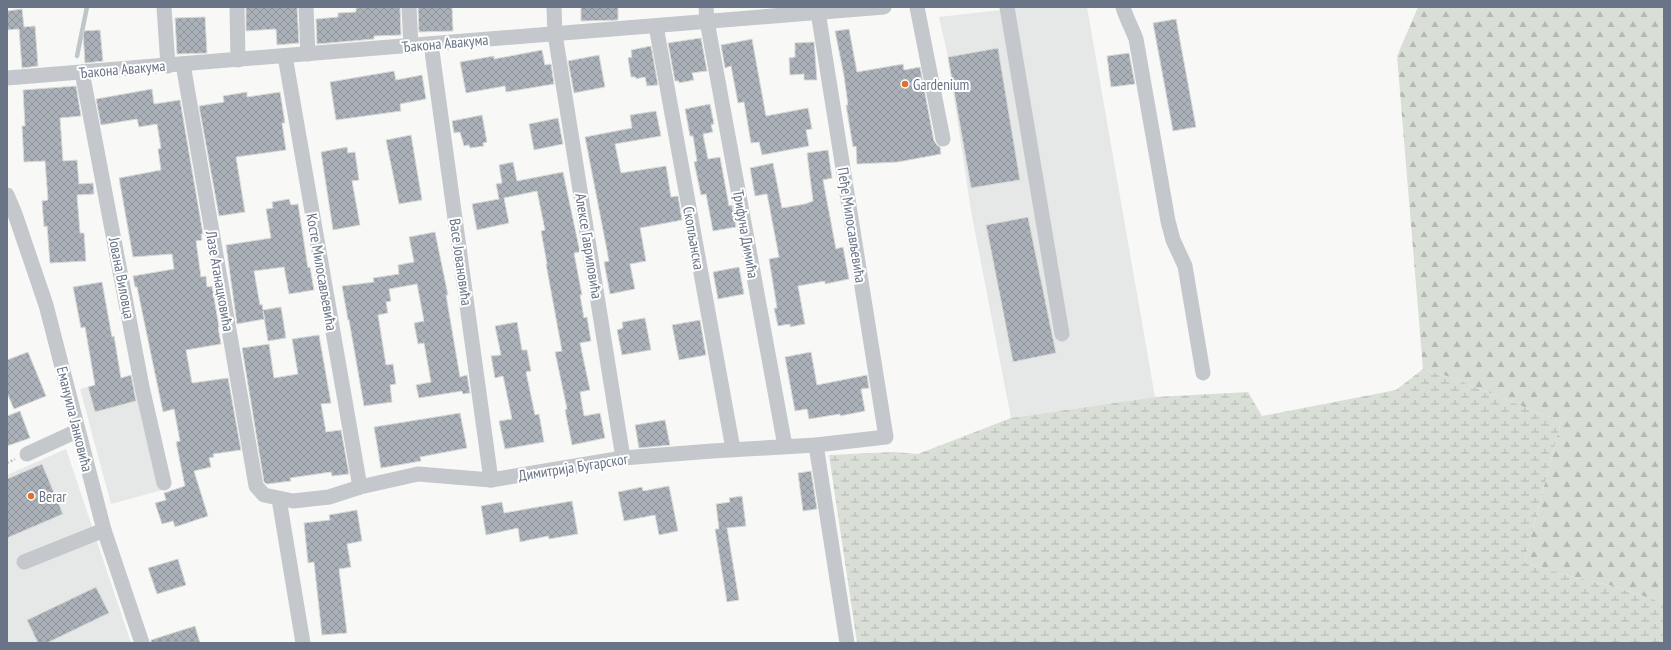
<svg xmlns="http://www.w3.org/2000/svg" width="1671" height="650" viewBox="0 0 1671 650" font-family="'PT Sans Narrow',sans-serif">
<style>
.built{fill:#e6e7e7}
.forest{fill:url(#forest-firs)}
.wetland{fill:url(#wetland-marsh)}
.lines{fill:none;stroke-linecap:round;stroke-linejoin:round}
.stream{stroke:#bec6cc;stroke-width:4.5}
.building{fill:url(#building-cross-hatch);stroke:#dadad8}
.path{stroke:#bcbec1;stroke-width:2.5;stroke-dasharray:2 2;stroke-linecap:butt}
.minor{stroke:#c4c7cb;stroke-width:15}
.poi-dot{fill:#dc7332;stroke:#fff;stroke-width:1.5}
.labels{text-anchor:middle;dominant-baseline:central;stroke-width:4;stroke-linejoin:round;paint-order:stroke}
.street-label{font-size:15px;fill:#697486;stroke:#fff}
.poi-label{font-size:15px;fill:#697486;stroke:#fff;text-anchor:start}
</style>
<defs>
<pattern id="forest-firs" width="22" height="20" patternUnits="userSpaceOnUse"><rect width="22" height="20" fill="#d9dfd7"/><path d="M5 1l3.5 6h-7zM16 11l3.5 6h-7z" fill="#b4b9b4"/></pattern>
<pattern id="wetland-marsh" width="20" height="14" patternUnits="userSpaceOnUse"><rect width="20" height="14" fill="#d9dfd7"/><path d="M1 5h8M5 5V1M11 12h8M15 12V8" fill="none" stroke="#b4b9b4"/></pattern>
<pattern id="building-cross-hatch" width="8" height="8" patternUnits="userSpaceOnUse"><rect width="8" height="8" fill="#abb1b8"/><path d="M0 0l8 8M0 8l8-8" fill="none" stroke="#8f959b"/></pattern>
</defs>
<rect width="100%" height="100%" fill="#f8f8f6"/>
<g class="built">
<path d="M1026,7H1087L1155,397L1011,418L971,211L948,57L939,17Z"/>
<path d="M131,375L162,490L111,504L80,389Z"/>
<path d="M66,449L131,643H7V475Z"/>
</g>
<path class="forest" d="M1418,7H1664V603L1613,586L1565,575L1524,562L1561,422L1453,378L1423,369L1397,56Z"/>
<path class="wetland" d="M1423,369L1453,378L1561,422L1524,562L1565,575L1613,586L1664,603V643H857L829,455L894,452L918,454L1011,418L1155,397L1248,392L1262,416L1396,390Z"/>
<g class="lines">
<path class="stream" d="M77,56L87,7"/>
</g>
<g class="building">
<path d="M246,7H297L299,43L277,45L276,29L246,31Z"/>
<path d="M371,7H400L401,35L374,36V39L317,44L316,19L338,17V13L356,12V8Z"/>
<path d="M418,7H452L453,31L419,32Z"/>
<path d="M581,7H618V20L581,21Z"/>
<path d="M22,9L24,27L35,26L38,66L22,68L19,29L7,30V11Z"/>
<path d="M205,17L207,53L177,54L175,18Z"/>
<path d="M1176,19L1196,127L1173,131L1153,23Z"/>
<path d="M849,29L857,72L903,64L904,70L920,67L934,141L937,145L940,147L941,154L898,162L857,164L856,146L853,147L846,105H848L844,76L835,31Z"/>
<path d="M100,30L103,61L85,63L83,31Z"/>
<path d="M701,38L707,71L692,73L694,80L679,83V81H675L668,43Z"/>
<path d="M752,39L766,116L808,108L812,129L806,130L809,146L762,155L759,142L751,143L744,102L738,103L731,66L725,68L721,45Z"/>
<path d="M814,42L817,80H804V74L790,75L789,58L795,57V43Z"/>
<path d="M651,46L658,85L647,86L645,77L636,79V77H631L628,58L632,57L631,50Z"/>
<path d="M998,48L1020,180L971,188L948,57Z"/>
<path d="M542,50L545,65L551,64L554,84L506,92L505,86L466,93L460,62L494,56V59Z"/>
<path d="M1129,53L1135,84L1111,87L1107,56Z"/>
<path d="M599,55L605,87L574,93L568,61Z"/>
<path d="M394,71L396,80L422,75L426,99L400,104L401,111L336,120L330,82Z"/>
<path d="M76,86L81,116L60,118L63,161L77,160L79,184L93,183L94,194L77,195L80,233H84L86,261L50,263L47,226L44,227L42,201L48,200L45,161L24,162L22,126H25L23,90Z"/>
<path d="M152,89L154,104L180,100L203,234H201L202,240L196,241L201,277L206,276L207,287L212,286L219,327H218L221,344L186,350L192,383L228,378L241,450L213,454L214,457L209,458L211,467L194,471L208,516L175,527L173,521L162,524L155,503L166,500L164,493L185,486L176,442L180,441L174,409L163,412L137,287H135L133,276L174,269L172,254L133,257L119,178L161,170L158,149L161,148L157,124L139,127L137,119L101,125L96,99Z"/>
<path d="M247,92V97L280,92L285,123H282L286,150L236,157L245,212L219,216L199,106L224,102L223,96Z"/>
<path d="M710,104L714,124L711,125L713,132L703,134L708,159L720,157L729,206L732,205L736,227L713,231L706,194L701,195L694,162L697,161L693,136H690L685,109Z"/>
<path d="M656,111L661,136L615,144L621,173L666,166L671,197L678,196L682,220L640,228L646,261L630,264L635,289L610,294L604,262L609,261L585,137L632,128L630,115Z"/>
<path d="M482,115L487,142L483,143L484,146L470,148L469,145L464,146L460,132L454,133L452,121Z"/>
<path d="M558,118L563,144L534,150L529,124Z"/>
<path d="M411,135L422,200L399,204L386,140Z"/>
<path d="M347,147L348,153L355,152L359,180L352,181L360,225L333,230L321,152Z"/>
<path d="M828,150L832,178L823,180L836,249L843,247L849,279L825,284V281L798,286L805,324L790,327V324L778,326L774,308H777L769,259L779,257L767,194L755,196L750,168L773,163L782,208L805,204L813,201L807,153Z"/>
<path d="M513,162L517,181L563,172L580,252L574,253L582,295H580L584,318L587,317L591,341L580,343L590,390L580,392L584,416L600,413L605,438L572,445L565,410L567,409L555,352L562,351L546,264H547L541,231L545,230L537,191L504,198L509,223L477,230L472,204L499,199L496,184L502,183L499,165Z"/>
<path d="M289,199L291,205L298,204L308,268L310,267L314,290L289,294L284,267L254,271L260,305L262,304L263,310L281,307L286,338L268,341L263,311L265,319L237,324L226,245L271,238L266,209L273,208L272,202Z"/>
<path d="M1028,217L1056,353L1013,362L986,225Z"/>
<path d="M435,232L448,295H446L460,377L467,375L470,393L463,394L462,391L419,398L416,385L431,382L424,343L418,344L414,323L424,321L417,284L389,289L391,301L386,302L388,313L378,315L386,365L393,364L396,384L390,385L392,402L364,406L349,320H348L342,286L374,282L373,278L399,274L398,265L414,262L409,237Z"/>
<path d="M739,267L744,294L718,299L713,272Z"/>
<path d="M102,282L112,337L114,336L121,378L131,375L136,401L95,412L88,387L95,385L85,327L81,328L73,287Z"/>
<path d="M645,318L651,350L622,355L617,330L623,328L622,322Z"/>
<path d="M700,320L706,355L679,360L672,325Z"/>
<path d="M517,322L522,350H527L531,371L526,372L535,415L539,414L544,442L505,449L499,421L512,419L503,376L495,378L491,356L501,355L495,326Z"/>
<path d="M319,335L331,403L321,404L326,432L341,430L349,474L332,476L331,472L290,478L291,481L267,484L264,482L242,348L269,344L274,378L298,374L292,339Z"/>
<path d="M28,352L46,396L14,409L7,393V360Z"/>
<path d="M811,352L817,385L867,375L869,388L861,389L865,411L840,416V414L809,419L807,409L795,411L785,357Z"/>
<path d="M20,411L30,438L7,446V416Z"/>
<path d="M460,413L467,448L420,457L421,461L381,468L374,427Z"/>
<path d="M665,420L670,445L639,448L635,425Z"/>
<path d="M42,464L63,514L7,538V479Z"/>
<path d="M811,471L817,509L803,511L798,473Z"/>
<path d="M669,486L678,531L659,535L655,515L624,521L618,492L642,487L643,491Z"/>
<path d="M742,496L746,526L727,528L739,600L727,602L715,529H719L716,504L730,502L729,498Z"/>
<path d="M572,501L578,534L549,539L548,536L520,542L518,528L486,535L481,506L502,502L504,513Z"/>
<path d="M357,510L362,541L347,544L351,567L339,569L347,633L322,635L314,562L308,563L304,523L330,520L329,515Z"/>
<path d="M178,559L186,585L157,594L148,568Z"/>
<path d="M96,587L109,613L47,643H38L27,620Z"/>
<path d="M195,626L200,643H151V640Z"/>
</g>
<g class="lines">
<path class="path" d="M7,463L15,459"/>
<g class="minor">
<path d="M164,7L168,66"/>
<path d="M237,7L238,60"/>
<path d="M306,7L308,54"/>
<path d="M409,7L411,46"/>
<path d="M554,7L555,34L623,458"/>
<path d="M706,7L707,21L785,446"/>
<path d="M917,7L943,139"/>
<path d="M1007,7L1062,334"/>
<path d="M1123,7C1126,18 1132,28 1136,39L1168,221L1173,240L1185,266L1203,373"/>
<path d="M656,26L733,449"/>
<path d="M431,44L491,480"/>
<path d="M285,56L360,487"/>
<path d="M183,64L256,486L264,495L293,501L329,497L360,487L418,474L491,480L623,458L712,451L816,445L886,437L818,12"/>
<path d="M82,72L142,387L164,483"/>
<path d="M7,78L884,7"/>
<path d="M7,195L15,214L46,305L104,530L142,643"/>
<path d="M816,445L847,643"/>
<path d="M27,454L77,431"/>
<path d="M279,499L303,643"/>
<path d="M24,562L104,530"/>
</g>
</g>
<g class="poi-dot">
<circle cx="905" cy="84" r="4"/>
<circle cx="31" cy="496" r="4"/>
</g>
<g class="labels">
<g class="street-label">
<text transform="translate(445 43) rotate(-5)">Ђакона Авакума</text>
<text transform="translate(122 69) rotate(-5)">Ђакона Авакума</text>
<text transform="translate(852 225) rotate(81)">Пеђе Милосављевића</text>
<text transform="translate(746 234) rotate(80)">Трифуна Димића</text>
<text transform="translate(694 238) rotate(80)">Скопљанска</text>
<text transform="translate(589 246) rotate(81)">Алексе Гавриловића</text>
<text transform="translate(461 262) rotate(82)">Васе Јовановића</text>
<text transform="translate(322 272) rotate(80)">Косте Милосављевића</text>
<text transform="translate(122 278) rotate(79)">Јована Виловца</text>
<text transform="translate(220 281) rotate(80)">Лазе Атанацковића</text>
<text transform="translate(75 419) rotate(76)">Емануила Јанковића</text>
<text transform="translate(573 467) rotate(-9)">Димитрија Бугарског</text>
</g>
<g class="poi-label">
<text x="913" y="84">Gardenium</text>
<text x="39" y="496">Berar</text>
</g>
</g>
<rect width="1671" height="650" fill="none" stroke="#697486" stroke-width="16"/>
</svg>
